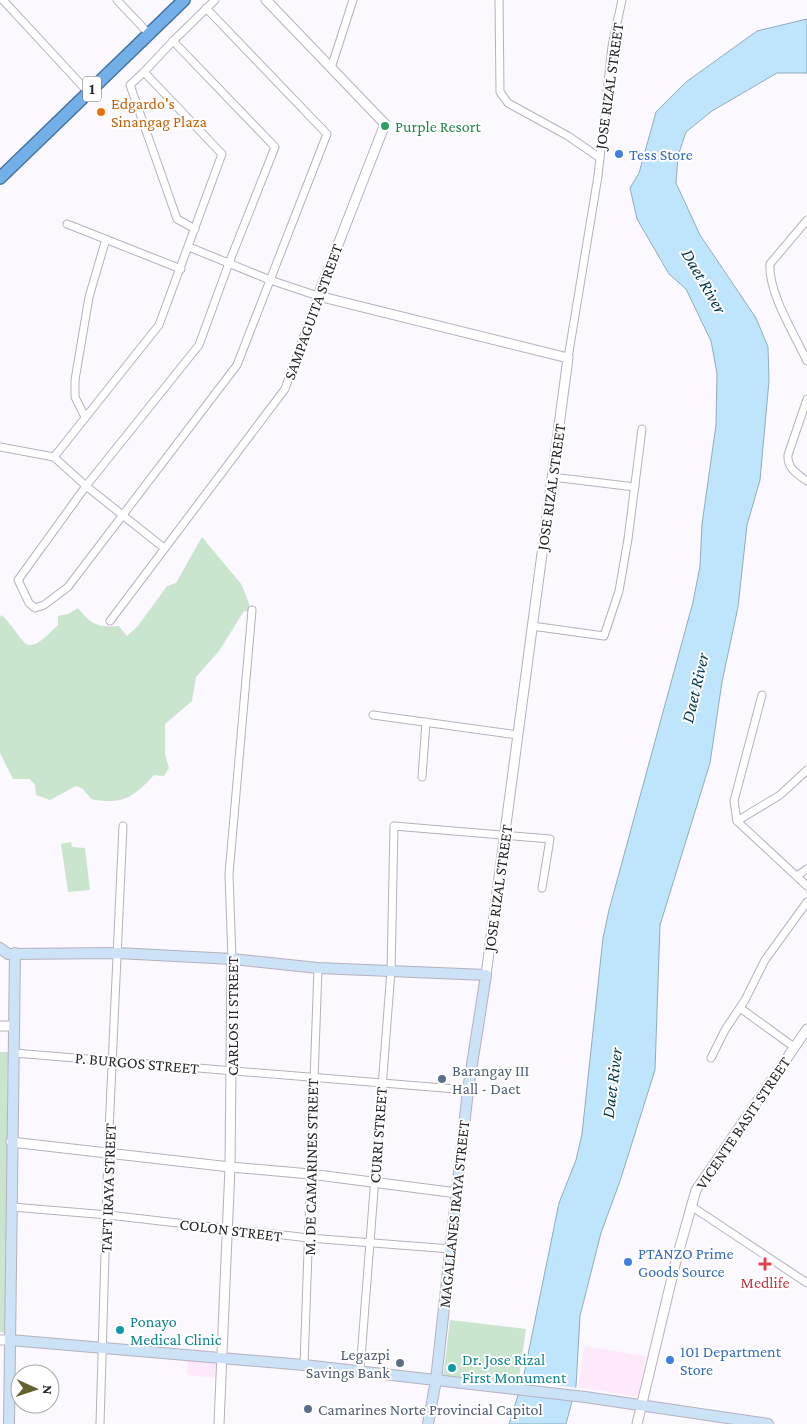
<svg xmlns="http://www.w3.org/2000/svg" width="807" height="1424" viewBox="0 0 807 1424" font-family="'Crimson Pro',serif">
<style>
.commercial{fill:#fde9f9}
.green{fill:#cae5ce}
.water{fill:#bee5fb;stroke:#91acbd}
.pier{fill:#fbf8ff}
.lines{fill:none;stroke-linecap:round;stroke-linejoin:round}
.minor-casing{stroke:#b7b0be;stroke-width:9}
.tertiary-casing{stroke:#b7b0be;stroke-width:11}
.secondary-casing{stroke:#b7b0be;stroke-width:12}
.trunk-casing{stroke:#4373a3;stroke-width:14}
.minor{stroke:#fff;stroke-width:7}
.tertiary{stroke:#fff;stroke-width:9}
.secondary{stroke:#cbe2f7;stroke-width:10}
.trunk{stroke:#74b0e8;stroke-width:11}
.food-dot{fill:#e8710a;stroke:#fff;stroke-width:2}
.leisure-dot{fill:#2e9e5b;stroke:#fff;stroke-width:2}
.shop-dot{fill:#3f7fe0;stroke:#fff;stroke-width:2}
.service-dot{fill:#5c6f8a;stroke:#fff;stroke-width:2}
.health-dot{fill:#e0444e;stroke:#fff;stroke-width:2}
.culture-dot{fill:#0f9aa8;stroke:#fff;stroke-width:2}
.labels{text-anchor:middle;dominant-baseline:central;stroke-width:4;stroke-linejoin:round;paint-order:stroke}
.shield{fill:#fff;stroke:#69676b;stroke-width:1}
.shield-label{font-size:15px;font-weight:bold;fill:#29262c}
.street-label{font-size:16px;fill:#29262c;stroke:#fff}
.food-label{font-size:16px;fill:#c56008;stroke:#fff;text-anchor:start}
.leisure-label{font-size:16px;fill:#27864d;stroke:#fff;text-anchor:start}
.shop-label{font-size:16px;fill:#366cbe;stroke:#fff;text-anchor:start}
.service-label{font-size:16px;fill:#4e5e75;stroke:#fff;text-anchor:start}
.health-label{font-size:16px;fill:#be3a42;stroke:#fff}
.culture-label{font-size:16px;fill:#0d838f;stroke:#fff;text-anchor:start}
.water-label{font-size:18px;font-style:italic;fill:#063a51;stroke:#fff}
</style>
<rect width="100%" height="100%" fill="#fbf8ff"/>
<g class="commercial">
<path d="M585,1346L646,1356L638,1397L578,1387Z"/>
<path d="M188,1356L220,1359L219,1378L187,1375Z"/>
</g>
<g class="green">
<path d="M202,537L242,585L252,612L244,611L219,651L196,677L192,701L165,724V754L169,768L164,776L154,775C133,798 122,805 91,799L83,789L76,786L50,800L36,795L35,785L30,779H13L0,753V617L2,615C29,643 22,661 58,625V616L68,614L78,608C92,625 96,627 119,626L127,636L138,626L167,586L176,583Z"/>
<path d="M71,842L72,847L85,848L90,890L68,892L61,844Z"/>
<path d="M0,1052H8L5,1333L0,1332Z"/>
<path d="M450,1320L526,1329L519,1379H515L514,1386L443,1378Z"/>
</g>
<path class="water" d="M807,19V73H777L712,111L686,132L678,156L676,183L700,235L756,318L768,347L769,381L760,480L747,525L738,607L722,682L710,763L660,925L655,1070L620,1181L601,1233L580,1316L576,1386L566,1424H509L523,1379L559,1203L576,1160L582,1134L603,938L609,910L693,602L700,566L702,524L716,425L717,373L711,341L686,289L669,274L637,219L630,188L639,173L656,112L686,82L757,31Z"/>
<path class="pier" d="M520,1380L578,1388L575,1400L516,1392Z"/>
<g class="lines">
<g class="minor-casing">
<g id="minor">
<path d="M3,0L88,92"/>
<path d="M117,0L149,34"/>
<path d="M499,0L500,92L508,103L568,136L600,158"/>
<path d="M206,8L327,134L237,365L68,587L44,605L35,608L29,603L18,580L86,486L199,345L229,263L275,147L173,41L215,0"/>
<path d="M331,68L353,0"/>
<path d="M144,72L130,85L177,219L195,229"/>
<path d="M807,220L770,264C768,293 795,335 807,361"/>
<path d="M67,224L181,269"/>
<path d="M568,358L598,176L612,46L622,0"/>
<path d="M807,399L788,455C787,468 797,474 807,481"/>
<path d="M85,417L75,397V380L89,297L106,239"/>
<path d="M0,447L54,457L86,486L164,548"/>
<path d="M54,457L159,325L222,154L144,72L173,41"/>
<path d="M552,477L635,487"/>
<path d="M110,621L285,389L318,296L270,280L189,247"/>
<path d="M532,626L604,636L619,591L628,539L642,429"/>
<path d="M373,715L518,735"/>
<path d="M807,770L780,795L737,821L807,886"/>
<path d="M422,777L426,722"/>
<path d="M737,821L734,801L762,695"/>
<path d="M797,876L807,869"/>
<path d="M232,959L229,874L252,610"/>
<path d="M740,1008L794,1047"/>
<path d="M14,1053L468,1090"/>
<path d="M711,1058L725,1030L745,1000L765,960L807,902"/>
<path d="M691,1206L807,1283"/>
<path d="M12,1207L108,1215L309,1238L451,1249"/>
<path d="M304,1365L318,968"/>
<path d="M360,1371L391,971L394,826L550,839L542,888"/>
<path d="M100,1424L108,1153L123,826"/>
</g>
</g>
<g class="tertiary-casing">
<g id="tertiary">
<path d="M266,0L385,124L318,296L568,358L486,975"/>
<path d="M0,1026H14"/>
<path d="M11,1142L230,1167L310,1174L457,1193"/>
<path d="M0,1340H10"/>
<path d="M219,1424L230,1167L232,959"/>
<path d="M637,1424L676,1261L696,1190L807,1029"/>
</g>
</g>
<g class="secondary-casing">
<g id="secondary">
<path d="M0,948L8,954L117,953L232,959L318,968L486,975L468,1090L436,1380L428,1424"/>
<path d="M10,1340L304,1365L585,1397L768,1424"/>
<path d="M9,1424L15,953"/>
</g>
</g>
<g class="trunk-casing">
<path id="trunk" d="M0,178L184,0"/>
</g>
<use href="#minor" class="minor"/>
<use href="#tertiary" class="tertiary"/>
<use href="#secondary" class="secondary"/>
<use href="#trunk" class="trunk"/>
</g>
<circle class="food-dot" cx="101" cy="112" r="5"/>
<circle class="leisure-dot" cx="385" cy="126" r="5"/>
<g class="shop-dot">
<circle cx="619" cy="154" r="5"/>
<circle cx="628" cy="1262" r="5"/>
<circle cx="670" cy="1360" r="5"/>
</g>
<g class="service-dot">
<circle cx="442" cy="1079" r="5"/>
<circle cx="400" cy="1363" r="5"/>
<circle cx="308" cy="1409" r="5"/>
</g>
<path class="health-dot" d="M762.5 1256.5h5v5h5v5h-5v5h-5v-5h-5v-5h5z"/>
<g class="culture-dot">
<circle cx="120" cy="1330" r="5"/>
<circle cx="452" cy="1368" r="5"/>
</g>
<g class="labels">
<rect class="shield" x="83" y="76.5" width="18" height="25" rx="4"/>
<g class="shield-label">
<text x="92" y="89">1</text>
</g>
<g class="street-label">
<text transform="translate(609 86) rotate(-82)">JOSE RIZAL STREET</text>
<text transform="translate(313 312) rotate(-70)">SAMPAGUITA STREET</text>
<text transform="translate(551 487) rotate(-82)">JOSE RIZAL STREET</text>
<text transform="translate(498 888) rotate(-82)">JOSE RIZAL STREET</text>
<text transform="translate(232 1016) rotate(-90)">CARLOS II STREET</text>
<text transform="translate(137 1063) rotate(5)">P. BURGOS STREET</text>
<text transform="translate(743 1123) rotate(-56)">VICENTE BASIT STREET</text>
<text transform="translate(378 1135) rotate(-86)">CURRI STREET</text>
<text transform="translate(311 1167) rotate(-89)">M. DE CAMARINES STREET</text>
<text transform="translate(108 1188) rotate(-88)">TAFT IRAYA STREET</text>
<text transform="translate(454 1214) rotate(-84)">MAGALLANES IRAYA STREET</text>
<text transform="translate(231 1230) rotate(7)">COLON STREET</text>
</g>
<g class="food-label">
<text x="111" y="103">Edgardo's<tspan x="111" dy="18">Sinangag Plaza</tspan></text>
</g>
<g class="leisure-label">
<text x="395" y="126">Purple Resort</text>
</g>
<g class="shop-label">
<text x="629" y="154">Tess Store</text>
<text x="638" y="1253">PTANZO Prime<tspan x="638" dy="18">Goods Source</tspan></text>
<text x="680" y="1351">101 Department<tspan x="680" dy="18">Store</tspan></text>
</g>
<g class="service-label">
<text x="452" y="1070">Barangay III<tspan x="452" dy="18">Hall - Daet</tspan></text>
<text x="390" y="1354" text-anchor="end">Legazpi<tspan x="390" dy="18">Savings Bank</tspan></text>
<text x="318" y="1409">Camarines Norte Provincial Capitol</text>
</g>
<g class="health-label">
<text x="765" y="1282">Medlife</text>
</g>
<g class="culture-label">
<text x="130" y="1321">Ponayo<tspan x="130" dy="18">Medical Clinic</tspan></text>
<text x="462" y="1359">Dr. Jose Rizal<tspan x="462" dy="18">First Monument</tspan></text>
</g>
<g class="water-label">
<text transform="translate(704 281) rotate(60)">Daet River</text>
<text transform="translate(695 688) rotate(-77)">Daet River</text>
<text transform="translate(612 1083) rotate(-83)">Daet River</text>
</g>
</g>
<g transform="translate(35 1389) rotate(93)"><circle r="24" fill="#ffffff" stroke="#a9a8ab"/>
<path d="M0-4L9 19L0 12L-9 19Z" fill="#65612d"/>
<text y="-8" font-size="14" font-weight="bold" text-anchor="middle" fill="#29262c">N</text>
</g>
</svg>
